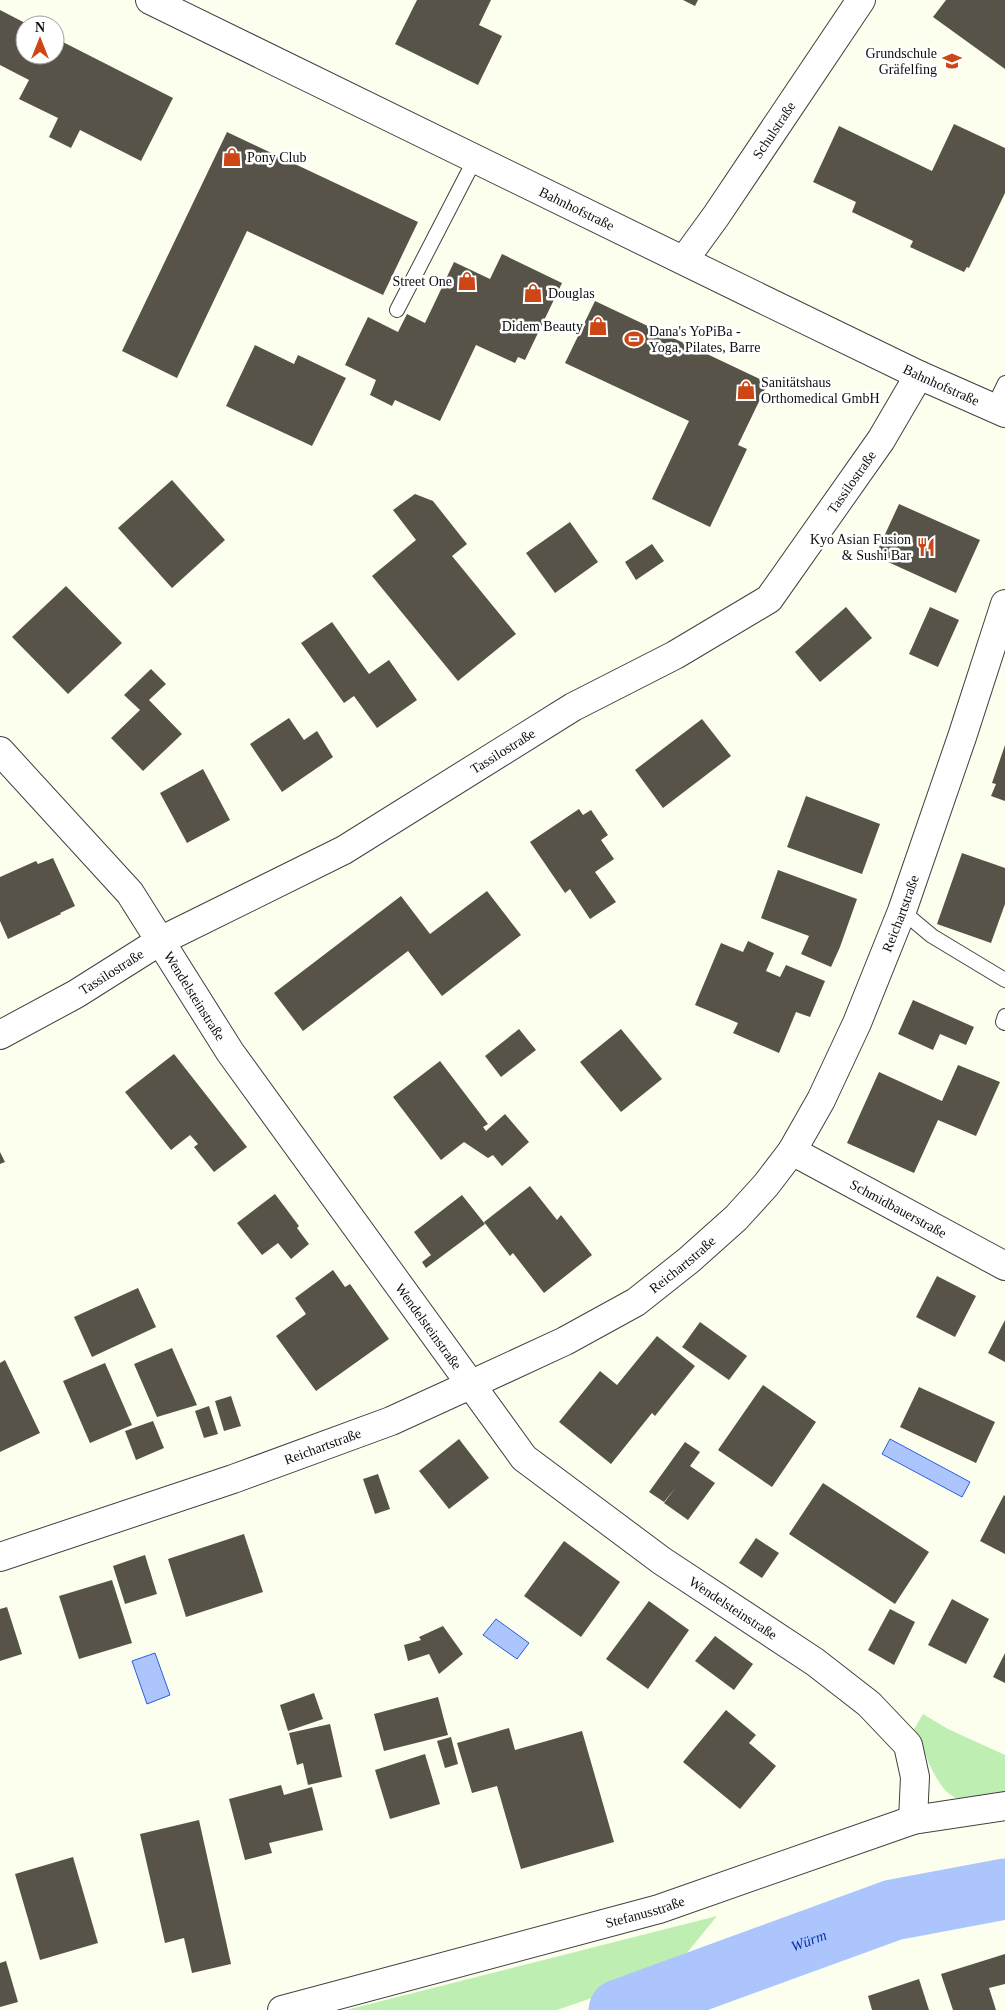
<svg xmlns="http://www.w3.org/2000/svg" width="1005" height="2010" viewBox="0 0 1005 2010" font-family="Georgia,serif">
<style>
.green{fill:#bfeeb3}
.water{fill:#acc6fd;stroke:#2b5edc}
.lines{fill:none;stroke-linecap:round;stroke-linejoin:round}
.river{stroke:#acc6fd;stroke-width:61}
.building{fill:#585349}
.service-casing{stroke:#414141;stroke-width:16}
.minor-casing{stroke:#414141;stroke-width:30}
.tertiary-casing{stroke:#414141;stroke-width:30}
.service{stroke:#fff;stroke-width:14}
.minor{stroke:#fff;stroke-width:28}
.tertiary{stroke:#fff;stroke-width:28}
.labels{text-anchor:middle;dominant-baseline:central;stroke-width:5;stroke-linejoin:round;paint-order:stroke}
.poi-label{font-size:14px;fill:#0e0e0e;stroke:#fff;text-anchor:end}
.street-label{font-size:14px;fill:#0e0e0e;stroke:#fff}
.water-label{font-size:15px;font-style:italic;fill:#0932ae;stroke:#fff}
</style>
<rect width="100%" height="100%" fill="#fdffee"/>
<g class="green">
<path d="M923,1714L948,1729L1005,1755V1795C993,1796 973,1802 962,1800C938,1796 927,1756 918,1737L913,1731Z"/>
<path d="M717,1916L673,1970L557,2010H346Z"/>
</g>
<g class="water">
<path d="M890,1439L970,1482L962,1497L882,1454Z"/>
<path d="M496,1619L529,1643L517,1659L483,1635Z"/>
<path d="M155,1653L170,1695L147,1704L132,1661Z"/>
</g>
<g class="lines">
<path class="river" id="s1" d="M619,2010L893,1910L1005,1889"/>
</g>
<g class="building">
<path d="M417,0H491L479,25L502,36L478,85L395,44Z"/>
<path d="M683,0H698L695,6Z"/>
<path d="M946,0H1005V69L933,17Z"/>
<path d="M0,10L29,25H25V55H55V38L173,98L141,161L80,130L71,148L49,137L58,118L19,99L29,80L0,65Z"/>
<path d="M954,124L1005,148V193L969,268L967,267L964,272L910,247L913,241L852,212L856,202L813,182L839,126L932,171Z"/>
<path d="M227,132L418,222L383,295L247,231L177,378L122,351Z"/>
<path d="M502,254L562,283L525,360L518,357L515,363L476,345L440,421L395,400L392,406L370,395L376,380L345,365L368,317L398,332L407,314L425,323L454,262L490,279Z"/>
<path d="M595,301L768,383L738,445L747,449L710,527L652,499L689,421L565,363Z"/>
<path d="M255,345L294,364L298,355L346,378L312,446L226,406Z"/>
<path d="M172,480L225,540L172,588L118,528Z"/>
<path d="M415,494L433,501L467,544L452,556L516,634L458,681L372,576L416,540L393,510Z"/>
<path d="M899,504L980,540L956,593L875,556Z"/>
<path d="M570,522L598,562L555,593L526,553Z"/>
<path d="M652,544L664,561L636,580L625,562Z"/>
<path d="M66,586L122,643L68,694L12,637Z"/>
<path d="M846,607L872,638L820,682L795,652Z"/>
<path d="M930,607L959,620L938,667L909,654Z"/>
<path d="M332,622L369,674L389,660L417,700L377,728L354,696L344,703L301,643Z"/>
<path d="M151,669L166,684L149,700L182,734L143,771L111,738L140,710L124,695Z"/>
<path d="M289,718L304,740L317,731L333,757L282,792L250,744Z"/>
<path d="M702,719L731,756L663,808L635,770Z"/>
<path d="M1005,745V801L991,796L996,784L992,783Z"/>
<path d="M203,769L230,820L187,843L160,793Z"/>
<path d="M806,796L880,824L862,874L787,847Z"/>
<path d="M579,809L583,815L591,810L608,835L601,840L614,859L595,872L616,902L590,919L570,889L565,893L530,842Z"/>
<path d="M962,853L1005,868V904L991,943L937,924Z"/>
<path d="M53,858L75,906L60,913L61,914L8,939L0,921V877L36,861L38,864Z"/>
<path d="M778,870L857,899L840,947L831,967L801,954L809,936L761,918Z"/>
<path d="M487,891L521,935L442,996L408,951L303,1031L274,993L401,896L430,934Z"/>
<path d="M748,941L774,953L766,971L780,977L786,965L825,981L810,1017L796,1012L779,1053L733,1033L738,1023L695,1005L721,943L743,952Z"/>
<path d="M913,1000L974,1027L966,1045L940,1034L933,1050L898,1034Z"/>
<path d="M519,1029L536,1050L501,1077L485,1056Z"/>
<path d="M621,1029L662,1079L621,1112L580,1062Z"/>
<path d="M174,1054L247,1147L214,1172L194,1147L198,1144L190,1135L171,1150L125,1092Z"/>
<path d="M440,1061L488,1124L483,1127L486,1131L505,1114L529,1142L502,1166L493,1155L488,1158L464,1142L441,1160L393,1097Z"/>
<path d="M958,1065L1000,1082L976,1136L938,1120L914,1173L847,1143L879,1072L942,1101Z"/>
<path d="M0,1152L5,1162L0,1164Z"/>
<path d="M530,1186L557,1220L561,1215L592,1255L544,1293L513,1253L510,1256L484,1222Z"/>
<path d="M275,1194L299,1226L297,1228L309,1244L291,1259L278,1243L262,1255L237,1223Z"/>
<path d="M462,1195L485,1224L426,1268L422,1262L431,1255L414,1232Z"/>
<path d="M333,1270L345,1287L350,1284L389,1339L316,1391L276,1336L306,1314L295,1298Z"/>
<path d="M937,1276L976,1296L955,1337L916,1317Z"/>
<path d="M138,1288L156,1327L92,1357L74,1317Z"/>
<path d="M1005,1320V1362L988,1353Z"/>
<path d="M700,1322L747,1356L729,1380L682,1347Z"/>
<path d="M657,1336L695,1366L655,1416L652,1413L611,1464L559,1422L600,1371L617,1385Z"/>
<path d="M172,1348L197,1405L157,1417L134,1364Z"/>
<path d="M5,1360L40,1433L0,1452V1363Z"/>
<path d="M105,1363L132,1425L90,1443L63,1381Z"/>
<path d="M763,1385L816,1422L772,1487L718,1450Z"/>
<path d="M919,1387L995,1422L976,1463L900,1427Z"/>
<path d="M231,1396L241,1426L224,1431L215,1401Z"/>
<path d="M209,1406L218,1434L204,1438L195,1411Z"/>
<path d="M153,1421L164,1448L136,1460L125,1431Z"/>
<path d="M459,1439L489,1478L449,1509L419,1471Z"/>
<path d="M685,1442L700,1452L690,1466L715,1483L688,1520L664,1503L676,1487L664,1502L649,1492Z"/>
<path d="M378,1474L390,1509L375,1514L363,1479Z"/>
<path d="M823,1483L929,1552L895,1604L789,1534Z"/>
<path d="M1004,1495L1005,1496V1554L980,1541Z"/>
<path d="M244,1534L263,1592L186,1617L168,1559Z"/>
<path d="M756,1538L779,1553L762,1578L739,1563Z"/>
<path d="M564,1541L620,1582L581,1637L524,1596Z"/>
<path d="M145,1555L157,1594L125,1604L113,1566Z"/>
<path d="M112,1580L132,1643L79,1659L59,1596Z"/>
<path d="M952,1599L989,1619L966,1664L928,1645Z"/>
<path d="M649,1601L689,1630L648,1689L606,1659Z"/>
<path d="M7,1607L22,1654L0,1661V1609Z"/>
<path d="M890,1609L915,1622L894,1665L868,1650Z"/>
<path d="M443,1626L463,1654L439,1674L429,1654L408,1661L404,1645L421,1640L419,1637Z"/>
<path d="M715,1636L753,1664L734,1690L695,1661Z"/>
<path d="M1005,1653V1683L993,1677Z"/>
<path d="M314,1693L323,1719L288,1731L280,1705Z"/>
<path d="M438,1697L448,1735L384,1751L374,1714Z"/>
<path d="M726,1710L756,1735L749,1743L776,1766L740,1809L683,1762Z"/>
<path d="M330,1724L342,1777L308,1785L303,1763L297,1765L289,1733Z"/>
<path d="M509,1728L515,1750L582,1731L614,1842L521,1869L497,1786L472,1793L457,1743Z"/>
<path d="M451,1737L458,1764L445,1768L437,1741Z"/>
<path d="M425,1754L440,1804L390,1819L375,1770Z"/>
<path d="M281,1785L284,1795L312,1787L323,1830L269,1843L272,1853L245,1860L229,1799Z"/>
<path d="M199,1820L231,1964L192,1973L184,1938L165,1943L140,1834Z"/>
<path d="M73,1857L98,1943L40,1960L15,1874Z"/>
<path d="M1005,1954V1984L989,1988L996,2010H953L941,1974Z"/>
<path d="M6,1961L18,2002L0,2007V1963Z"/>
<path d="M919,1979L929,2010H872L868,1996Z"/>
</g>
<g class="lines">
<g class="service-casing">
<g id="service">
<path d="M397,310L475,159"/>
<path d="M993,408L1005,383"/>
<path d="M902,911L932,936L1005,980"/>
<path d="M1005,1016L1003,1022L1005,1023"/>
</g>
</g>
<g class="minor-casing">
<g id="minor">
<path id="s2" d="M684,260L716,216L861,0"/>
<path id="s3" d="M0,751L130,893L230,1052L524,1458L662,1561L815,1662L869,1704L908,1745L915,1777L913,1820"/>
<path id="s4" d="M0,1035L76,994L160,941L344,850L573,707L675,655L769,599L881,440L919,375"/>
<path id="s5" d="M792,1151L1005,1266"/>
<path id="s6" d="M0,1557L233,1479L391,1421L472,1384L565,1341L636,1302L689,1260L736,1218L766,1185L792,1151L821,1100L857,1023L902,911L962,737L1005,604"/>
<path id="s7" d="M282,2010L659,1909L913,1820L1005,1806"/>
</g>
</g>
<g class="tertiary-casing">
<g id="tertiary">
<path id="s8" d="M150,0L758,297L919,375L1005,413"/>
</g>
</g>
<use href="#service" class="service"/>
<use href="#minor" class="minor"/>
<use href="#tertiary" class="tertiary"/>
</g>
<defs>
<g id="school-bare" transform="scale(1.5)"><path d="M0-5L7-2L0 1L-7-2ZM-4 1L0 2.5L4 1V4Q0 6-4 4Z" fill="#cd4716" stroke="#fff" stroke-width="2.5" paint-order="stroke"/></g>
<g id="shop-bare" transform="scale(1.5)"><path d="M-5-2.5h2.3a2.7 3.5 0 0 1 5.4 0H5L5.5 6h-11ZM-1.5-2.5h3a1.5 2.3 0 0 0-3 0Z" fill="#cd4716" stroke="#fff" stroke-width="2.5" paint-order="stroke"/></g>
<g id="stadium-bare" transform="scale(1.5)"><path d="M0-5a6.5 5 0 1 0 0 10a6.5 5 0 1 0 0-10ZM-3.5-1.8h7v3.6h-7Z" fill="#cd4716" stroke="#fff" stroke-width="2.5" paint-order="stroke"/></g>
<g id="restaurant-bare" transform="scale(1.5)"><path d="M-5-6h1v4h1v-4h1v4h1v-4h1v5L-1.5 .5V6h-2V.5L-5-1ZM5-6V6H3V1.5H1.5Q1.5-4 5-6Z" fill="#cd4716" stroke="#fff" stroke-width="2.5" paint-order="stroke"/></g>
</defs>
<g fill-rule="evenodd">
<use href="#school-bare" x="952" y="61"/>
<use href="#shop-bare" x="232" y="157"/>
<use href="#shop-bare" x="467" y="281"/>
<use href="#shop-bare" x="533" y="293"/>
<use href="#shop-bare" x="598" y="326"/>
<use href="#stadium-bare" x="634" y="339"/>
<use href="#shop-bare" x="746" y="390"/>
<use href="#restaurant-bare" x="926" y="547"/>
</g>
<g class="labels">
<g class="poi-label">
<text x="937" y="53">Grundschule<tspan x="937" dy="16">Gräfelfing</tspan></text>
<text x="247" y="157" text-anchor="start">Pony Club</text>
<text x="452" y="281">Street One</text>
<text x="548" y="293" text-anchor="start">Douglas</text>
<text x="583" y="326">Didem Beauty</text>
<text x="649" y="331" text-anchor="start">Dana's YoPiBa -<tspan x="649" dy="16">Yoga, Pilates, Barre</tspan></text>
<text x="761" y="382" text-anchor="start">Sanitätshaus<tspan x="761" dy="16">Orthomedical GmbH</tspan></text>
<text x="911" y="539">Kyo Asian Fusion<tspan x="911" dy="16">&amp; Sushi Bar</tspan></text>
</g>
<g class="street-label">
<text stroke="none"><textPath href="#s2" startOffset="158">Schulstraße</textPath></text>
<text stroke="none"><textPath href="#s8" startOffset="475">Bahnhofstraße</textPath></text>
<text stroke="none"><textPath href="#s8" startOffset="880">Bahnhofstraße</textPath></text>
<text stroke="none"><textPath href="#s4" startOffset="1028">Tassilostraße</textPath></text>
<text stroke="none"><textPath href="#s4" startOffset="578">Tassilostraße</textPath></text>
<text stroke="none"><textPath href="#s6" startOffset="1166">Reichartstraße</textPath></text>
<text stroke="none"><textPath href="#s4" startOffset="128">Tassilostraße</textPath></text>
<text stroke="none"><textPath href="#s3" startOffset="314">Wendelsteinstraße</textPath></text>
<text stroke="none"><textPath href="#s5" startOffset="121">Schmidbauerstraße</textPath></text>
<text stroke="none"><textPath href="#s6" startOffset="746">Reichartstraße</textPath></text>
<text stroke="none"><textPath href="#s3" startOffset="719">Wendelsteinstraße</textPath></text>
<text stroke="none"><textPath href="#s6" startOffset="341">Reichartstraße</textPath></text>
<text stroke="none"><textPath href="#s3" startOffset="1139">Wendelsteinstraße</textPath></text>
<text stroke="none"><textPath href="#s7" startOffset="376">Stefanusstraße</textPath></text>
</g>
<g class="water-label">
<text stroke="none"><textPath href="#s1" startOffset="202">Würm</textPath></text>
</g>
</g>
<g transform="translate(40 40)"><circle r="24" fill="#ffffff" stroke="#9f9f9f"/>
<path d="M0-4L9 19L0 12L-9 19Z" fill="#cd4716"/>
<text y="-8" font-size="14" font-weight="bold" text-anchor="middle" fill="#0e0e0e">N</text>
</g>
</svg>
